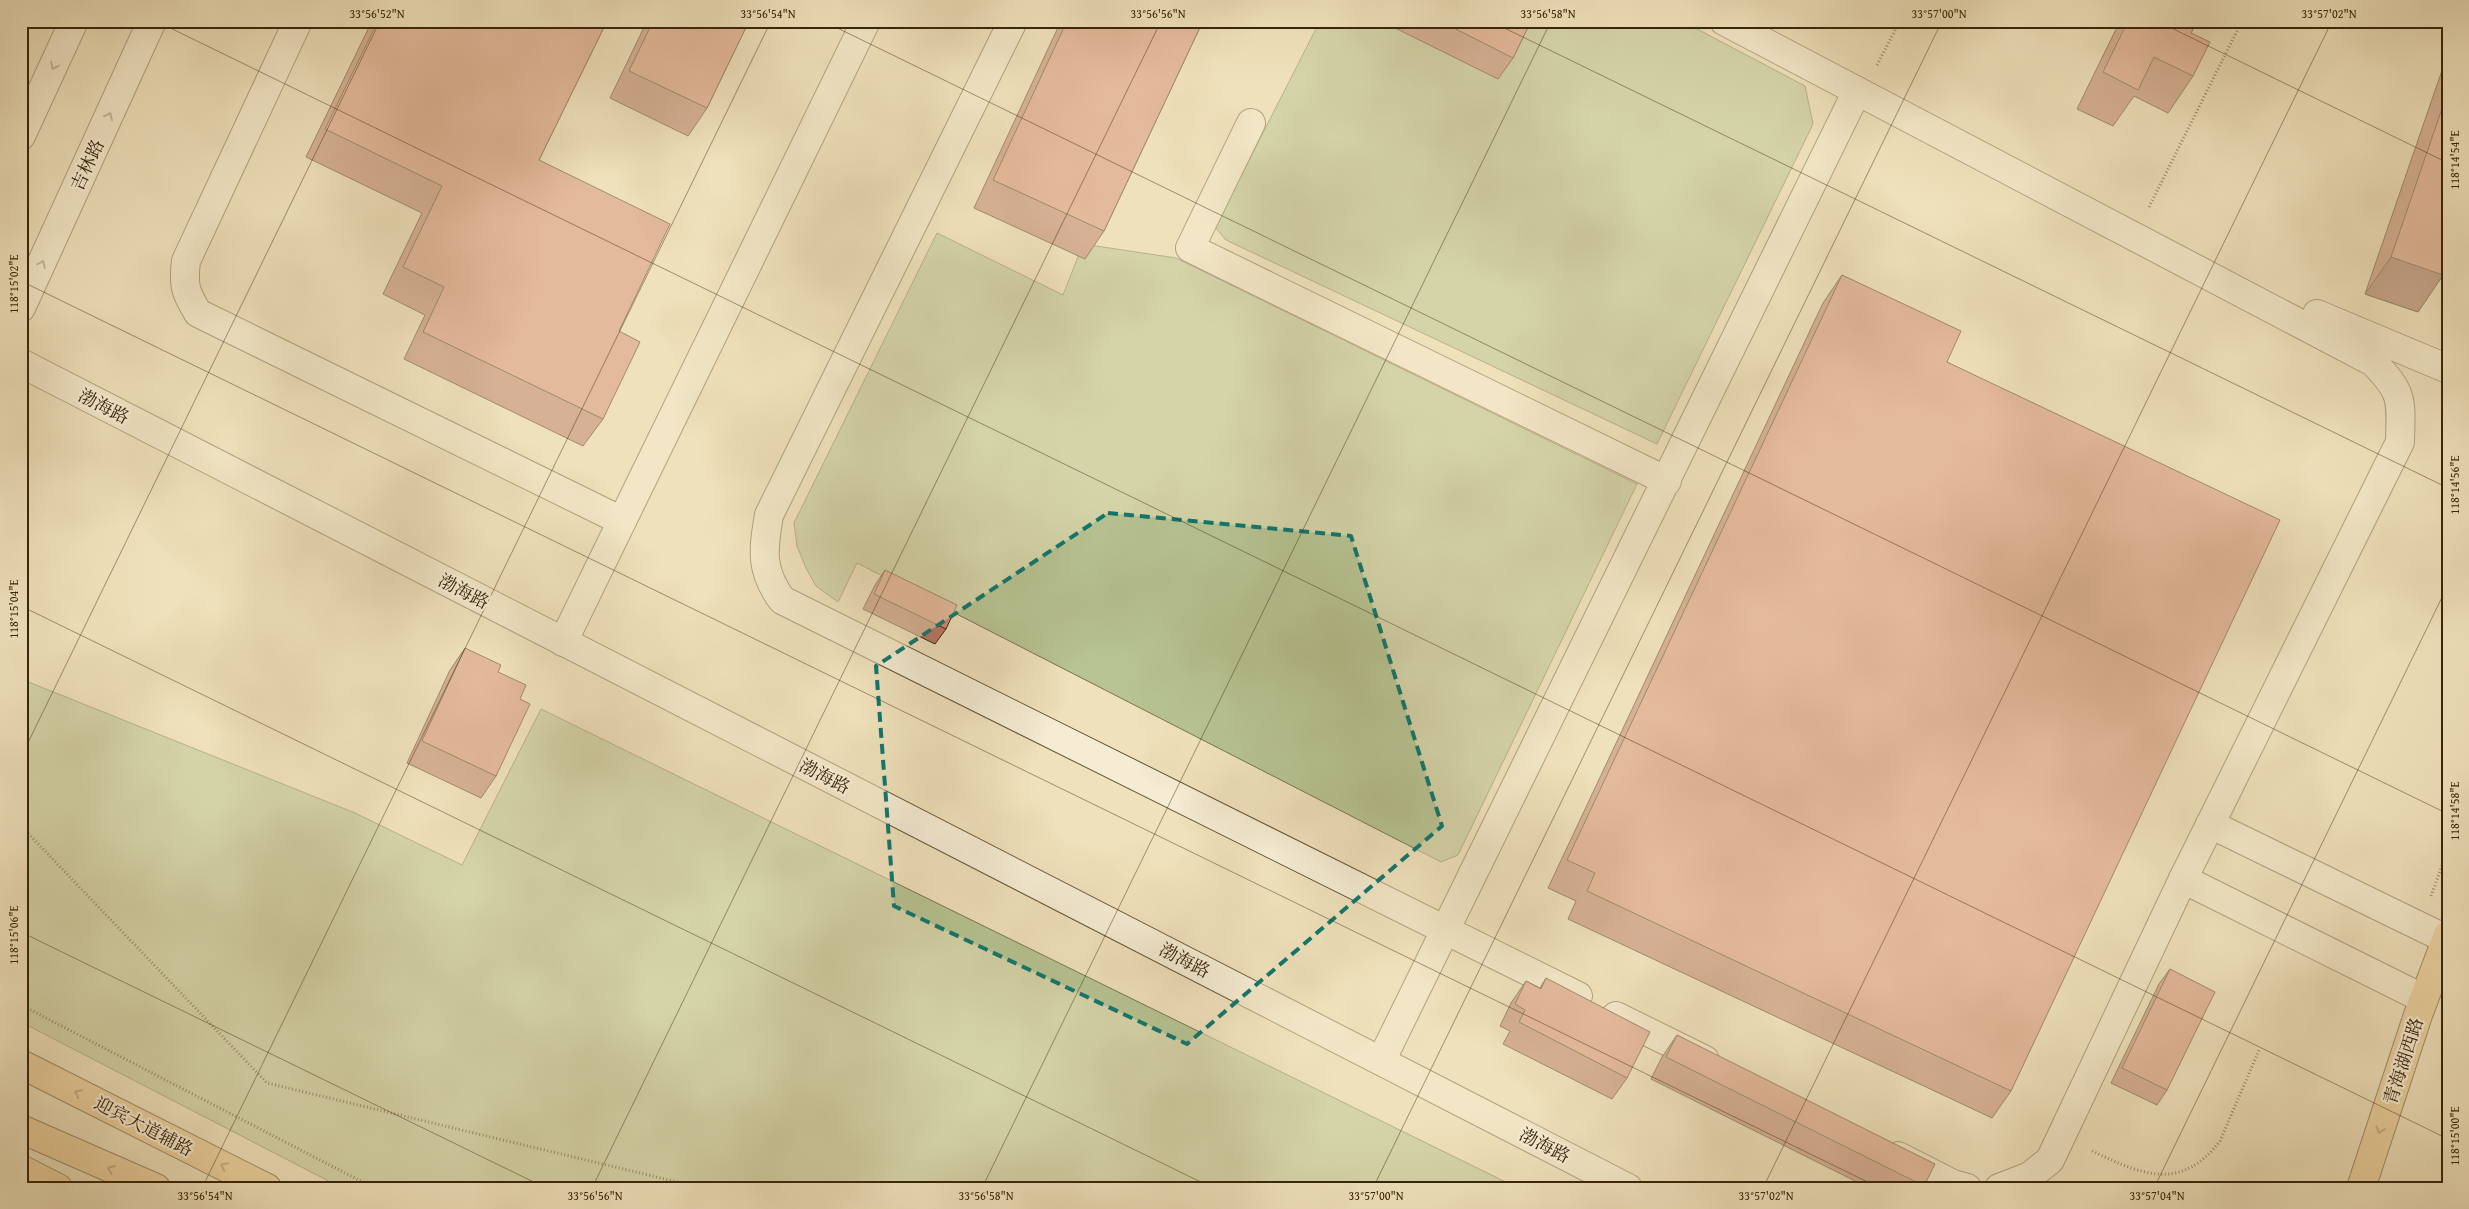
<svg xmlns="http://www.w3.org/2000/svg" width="2469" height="1209" viewBox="0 0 2469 1209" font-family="'Gentium Book Plus','Noto Serif SC',serif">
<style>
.green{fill:#b7c392;stroke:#78744e}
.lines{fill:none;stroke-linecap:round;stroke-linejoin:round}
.minor-casing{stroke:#665436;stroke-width:30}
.major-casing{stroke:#382509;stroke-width:30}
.highway-casing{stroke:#382509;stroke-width:30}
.path{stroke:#382509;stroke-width:3;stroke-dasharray:1 2.5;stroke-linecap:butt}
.minor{stroke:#f5ecd3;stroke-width:28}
.major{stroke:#e8c07e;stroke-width:28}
.highway{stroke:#e8c07e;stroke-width:28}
.wall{fill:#b97766;stroke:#382509}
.shaded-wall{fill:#966153;stroke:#382509}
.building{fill:#d78a77;stroke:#382509}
.oneway{stroke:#96886e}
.oneway2{stroke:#907244}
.marked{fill:none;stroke:#0f766e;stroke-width:4;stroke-dasharray:10 6;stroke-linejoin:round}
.ticks{fill:none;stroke:#382509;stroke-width:1;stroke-opacity:0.45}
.labels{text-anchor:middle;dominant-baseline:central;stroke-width:4.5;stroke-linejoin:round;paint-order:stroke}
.street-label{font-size:18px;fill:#382509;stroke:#f5ecd3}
.neatline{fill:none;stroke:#382509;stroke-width:2}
.ticks-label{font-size:12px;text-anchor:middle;fill:#382509}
</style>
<rect width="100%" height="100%" fill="#efe1bb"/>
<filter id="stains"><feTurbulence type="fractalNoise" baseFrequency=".004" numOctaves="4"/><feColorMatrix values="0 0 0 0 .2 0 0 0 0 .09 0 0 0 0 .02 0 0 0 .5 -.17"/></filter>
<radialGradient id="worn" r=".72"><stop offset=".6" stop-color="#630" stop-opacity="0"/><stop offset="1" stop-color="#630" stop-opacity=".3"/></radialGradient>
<g class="green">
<path d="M1320,21H1682L1805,86L1813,124L1657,444L1226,240L1215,227Z"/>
<path d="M937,233L1063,295L1083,244L1176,258L1637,484L1458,855L1441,862L857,563L838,602L816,586L806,568L797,546L794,523Z"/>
<path d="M21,679L355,813L462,865L541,709L1518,1188H342L21,1022Z"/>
</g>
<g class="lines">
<g class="minor-casing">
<g id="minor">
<path d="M298,21L186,261C183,285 185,292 198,313L622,521"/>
<path d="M1013,21L769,515C763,550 760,570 782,600L1578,996"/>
<path d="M1724,21L2373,362C2404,393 2401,400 2400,442L2183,879L2050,1160L2030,1176L1999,1188"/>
<path d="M1251,123L1190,248L1667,481"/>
<path d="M21,136L74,21"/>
<path d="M21,308L152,21"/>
<path d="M2317,314L2448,369"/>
<path d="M21,363L1628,1188"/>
<path d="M563,642L866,21"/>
<path d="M2210,824L2446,939"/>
<path d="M2183,879L2424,999"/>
<path d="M1616,1016L1705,1060"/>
<path d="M1381,1061L1857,91"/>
<path d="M1898,1156L1953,1184L1967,1188"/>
</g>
</g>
<g class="major-casing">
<g id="major">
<path d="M21,1064L267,1188"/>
<path d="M2361,1188L2418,1015L2448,935"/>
</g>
</g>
<g class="highway-casing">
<g id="highway">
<path d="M21,1129L156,1188"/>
<path d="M21,1169L58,1188"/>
</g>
</g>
<g class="path">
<path d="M1877,65L1900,21"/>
<path d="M2149,207L2242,21"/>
<path d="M21,826L267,1083L702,1188"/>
<path d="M2431,896L2448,849"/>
<path d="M21,1005L374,1188"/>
<path d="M2092,1151C2141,1174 2180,1193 2220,1141L2260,1048"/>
<path d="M2324,1188L2326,1181"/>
</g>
<use href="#minor" class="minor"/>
<use href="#major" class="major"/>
<use href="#highway" class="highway"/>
</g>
<g class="wall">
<path d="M372,21H607L539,160L619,331L603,419L583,446L404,359L425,315L383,294L422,213L306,157Z"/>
<path d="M647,21H749L707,108L688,136L610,98Z"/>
<path d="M1061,21H1203L1104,231L1085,259L974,208Z"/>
<path d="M1391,21H1531L1513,58L1498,79L1389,25Z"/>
<path d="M2120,21H2197L2191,33L2193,76L2168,113L2134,96L2113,126L2077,109Z"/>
<path d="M2207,21H2217L2214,25Z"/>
<path d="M2448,53V281L2441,278L2418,312L2365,294Z"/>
<path d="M1842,275L1947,362L2011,1091L1992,1118L1568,919L1576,901L1548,888L1823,303Z"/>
<path d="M885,570L946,629L935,644L863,609L875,585Z"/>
<path d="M465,648L498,672L520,699L496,776L481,798L407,763L450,670Z"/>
<path d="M2170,969L2167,1090L2157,1105L2111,1083L2159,984Z"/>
<path d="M1546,978L1627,1078L1612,1099L1503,1044L1510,1031L1500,1026L1511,1003L1526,981L1540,988Z"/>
<path d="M1677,1035L1924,1186L1922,1188H1869L1651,1079L1662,1057Z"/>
</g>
<path class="shaded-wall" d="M2448,250V281L2441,278L2418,312L2365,294L2391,257Z"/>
<g class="building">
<path d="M378,21H607L539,160L670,224L619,331L640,342L603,419L423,332L444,287L403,267L442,186L325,129Z"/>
<path d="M653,21H749L707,108L629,71Z"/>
<path d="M1067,21H1203L1104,231L993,180Z"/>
<path d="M1440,21H1531L1513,58Z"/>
<path d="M2128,21H2197L2191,33L2210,42L2193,76L2154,57L2138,90L2103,72Z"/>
<path d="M2448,91V262L2443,275L2391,257Z"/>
<path d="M1842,275L1961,331L1947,362L2280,520L2011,1091L1587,891L1595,873L1567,860Z"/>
<path d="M885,570L957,605L946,629L874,594Z"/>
<path d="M465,648L501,665L498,672L526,685L520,699L530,704L496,776L422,741Z"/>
<path d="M2170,969L2215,992L2167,1090L2122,1068Z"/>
<path d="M1546,978L1650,1032L1627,1078L1519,1022L1525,1010L1515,1004L1526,981L1541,989Z"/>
<path d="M1677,1035L1935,1164L1924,1186L1666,1057Z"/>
</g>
<defs><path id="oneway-chevron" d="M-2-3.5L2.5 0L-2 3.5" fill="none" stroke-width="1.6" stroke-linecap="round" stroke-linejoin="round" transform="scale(1.25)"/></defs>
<g class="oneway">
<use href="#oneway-chevron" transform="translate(54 66) rotate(115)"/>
<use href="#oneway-chevron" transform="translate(109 116) rotate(-65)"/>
<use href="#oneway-chevron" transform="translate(42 264) rotate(-65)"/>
</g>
<g class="oneway2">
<use href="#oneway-chevron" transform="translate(78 1093) rotate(-153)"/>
<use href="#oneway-chevron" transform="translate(2380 1130) rotate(108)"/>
<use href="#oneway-chevron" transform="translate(224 1166) rotate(-153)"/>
<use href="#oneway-chevron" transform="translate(111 1169) rotate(-157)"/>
</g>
<path d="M0 0H2469V1209H0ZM1108,513L1351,536L1442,826L1187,1044L894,906L876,666Z" fill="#efe1bb" fill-opacity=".55" fill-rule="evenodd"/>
<path class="marked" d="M1108,513L1351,536L1442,826L1187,1044L894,906L876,666Z"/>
<path class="ticks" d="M156,21L2448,1139M823,21L2448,814M1490,21L2448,488M2157,21L2448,163M21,281L1880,1188M21,606L1213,1188M21,757L380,21M21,932L546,1188M202,1188L771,21M592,1188L1161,21M982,1188L1551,21M1373,1188L1942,21M1763,1188L2332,21M2154,1188L2448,585"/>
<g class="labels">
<g class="street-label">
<text transform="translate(87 165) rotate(-65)">吉林路</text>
<text transform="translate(104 406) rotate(27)">渤海路</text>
<text transform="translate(464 591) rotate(27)">渤海路</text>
<text transform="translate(825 776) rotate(27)">渤海路</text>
<text transform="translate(1185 960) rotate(27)">渤海路</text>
<text transform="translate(2403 1061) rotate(-72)">青海湖西路</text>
<text transform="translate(144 1126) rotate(27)">迎宾大道辅路</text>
<text transform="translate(1545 1145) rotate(27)">渤海路</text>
</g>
</g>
<rect width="2469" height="1209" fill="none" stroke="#efe1bb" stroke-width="55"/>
<rect x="28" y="28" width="2414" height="1154" class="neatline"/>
<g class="ticks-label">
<text x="377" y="18">33°56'52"N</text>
<text x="768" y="18">33°56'54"N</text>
<text x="1158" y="18">33°56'56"N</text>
<text x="1548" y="18">33°56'58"N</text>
<text x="1939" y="18">33°57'00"N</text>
<text x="2329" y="18">33°57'02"N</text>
<text transform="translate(2455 160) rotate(-90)" y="4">118°14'54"E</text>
<text transform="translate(14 284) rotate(-90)" y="4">118°15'02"E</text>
<text transform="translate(2455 485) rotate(-90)" y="4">118°14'56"E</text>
<text transform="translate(14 609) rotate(-90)" y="4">118°15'04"E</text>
<text transform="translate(2455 811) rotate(-90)" y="4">118°14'58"E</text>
<text transform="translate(14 935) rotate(-90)" y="4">118°15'06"E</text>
<text transform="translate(2455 1136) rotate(-90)" y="4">118°15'00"E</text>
<text x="205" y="1200">33°56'54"N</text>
<text x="595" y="1200">33°56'56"N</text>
<text x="986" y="1200">33°56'58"N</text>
<text x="1376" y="1200">33°57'00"N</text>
<text x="1766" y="1200">33°57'02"N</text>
<text x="2157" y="1200">33°57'04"N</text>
</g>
<rect width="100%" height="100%" filter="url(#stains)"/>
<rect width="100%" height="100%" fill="url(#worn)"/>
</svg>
